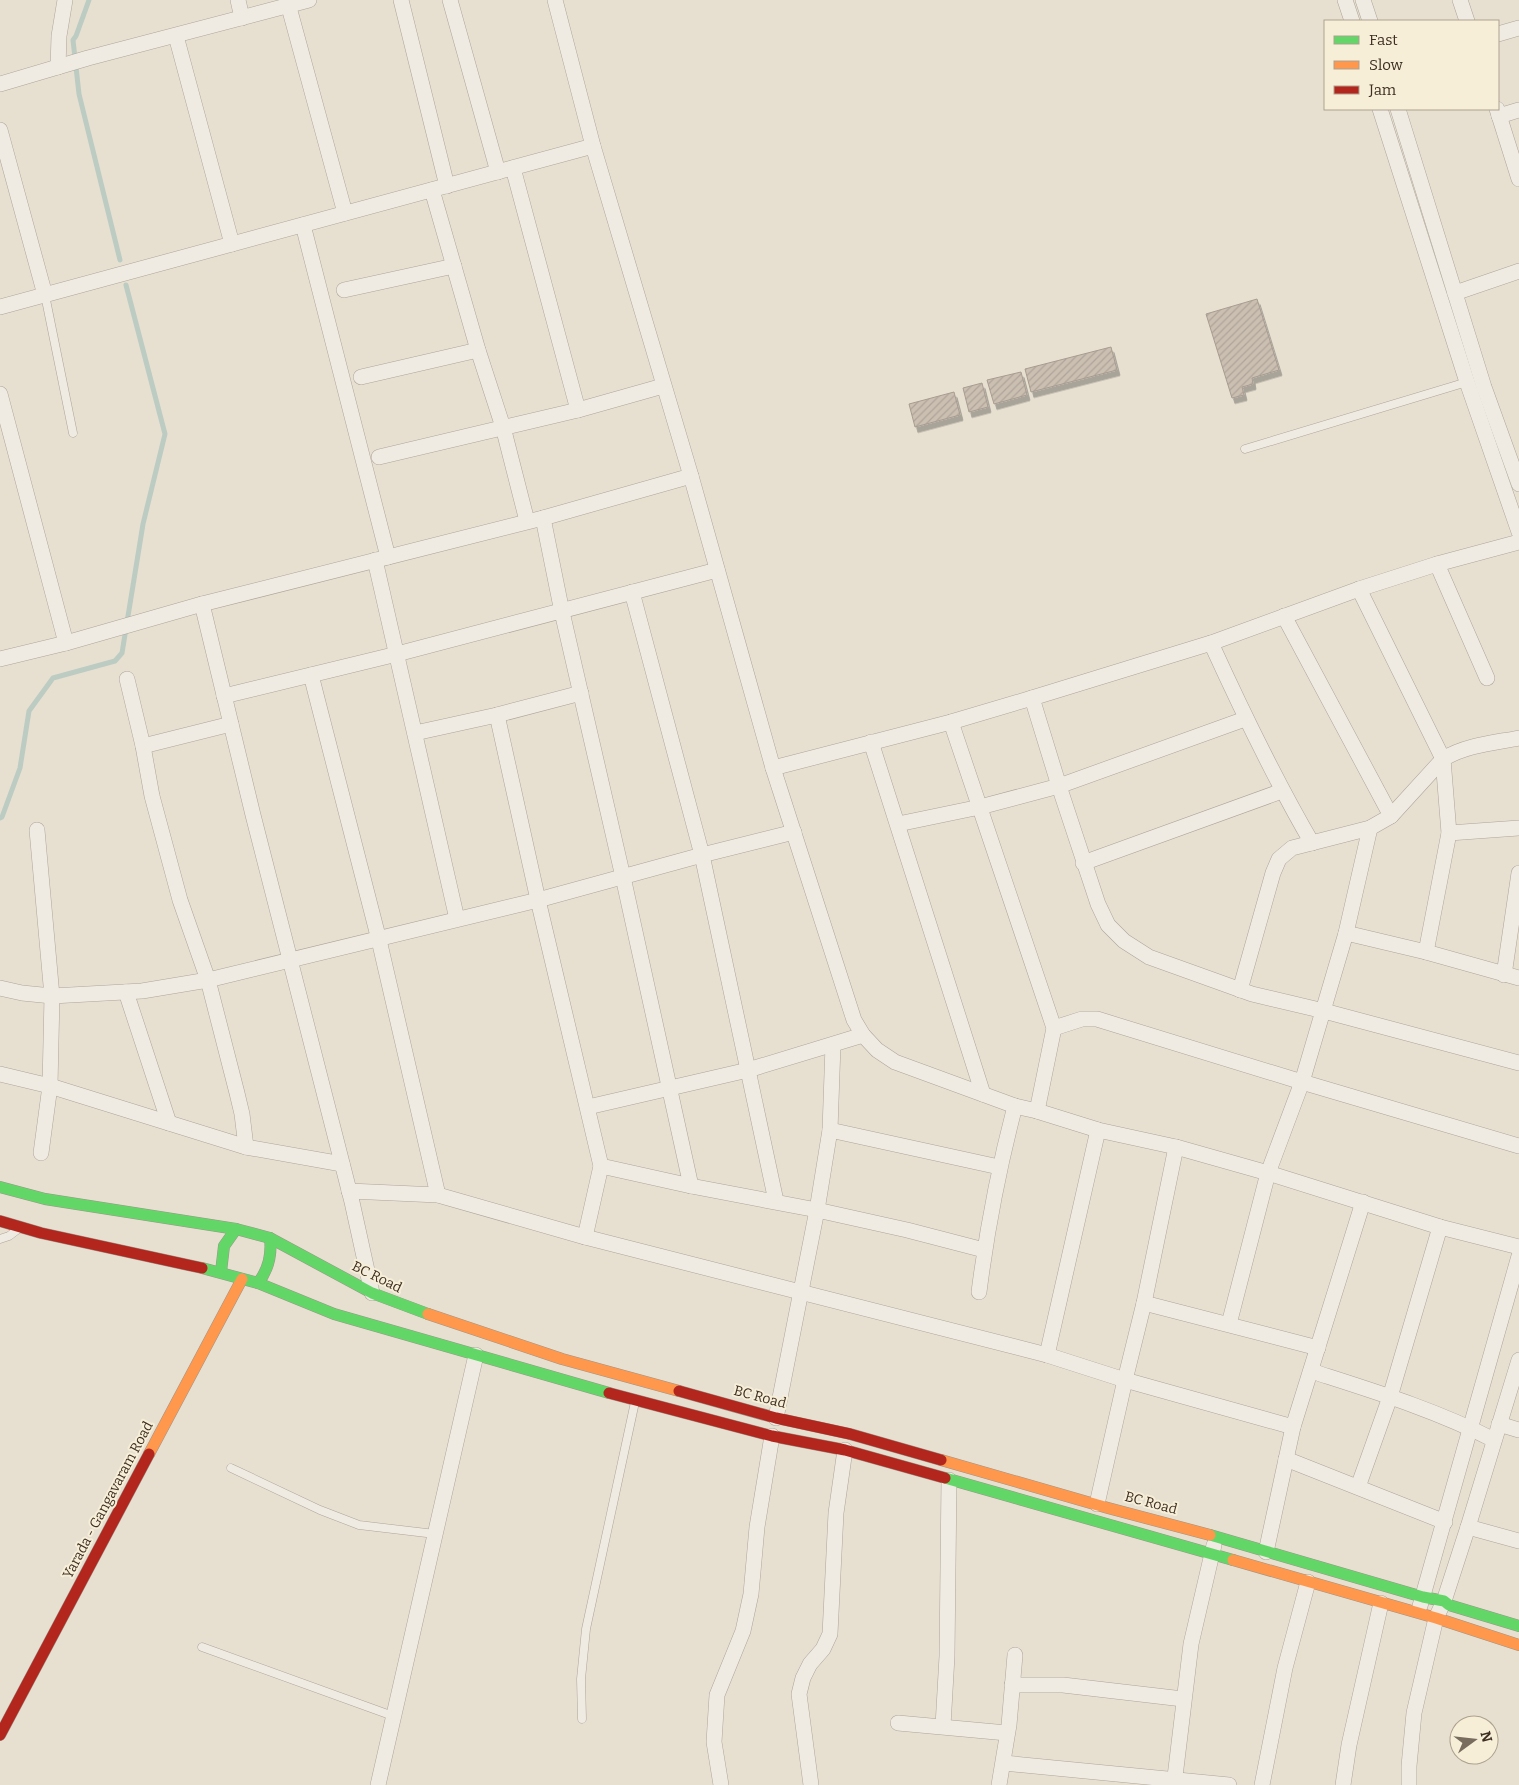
<svg xmlns="http://www.w3.org/2000/svg" width="1519" height="1785" viewBox="0 0 1519 1785" font-family="Bitter,serif">
<style>
.lines{fill:none;stroke-linecap:round;stroke-linejoin:round}
.stream{stroke:#bcccc2;stroke-width:5}
.building{fill:url(#building-hatch);stroke:#a89c90;filter:url(#shadow)}
.lane-casing{stroke:#ada599;stroke-width:9}
.street-casing{stroke:#ada599;stroke-width:16}
.fast-casing{stroke:#9c958a;stroke-width:12}
.slow-casing{stroke:#9c958a;stroke-width:12}
.jam-casing{stroke:#9c958a;stroke-width:12}
.lane{stroke:#efebe3;stroke-width:8}
.street{stroke:#efebe3;stroke-width:15}
.fast{stroke:#63d668;stroke-width:11}
.slow{stroke:#ff974d;stroke-width:11}
.jam{stroke:#b3261e;stroke-width:11}
.labels{text-anchor:middle;dominant-baseline:central;stroke-width:4;stroke-linejoin:round;paint-order:stroke}
.street-label{font-size:14px;fill:#3d2e20;stroke:#f7eed8}
</style>
<defs>
<pattern id="building-hatch" width="6" height="6" patternUnits="userSpaceOnUse" patternTransform="scale(1.25)"><rect width="6" height="6" fill="#cbbfb2"/><path d="M-1 1l2-2M0 6l6-6M5 7l2-2" fill="none" stroke="#afa499"/></pattern>
<filter id="shadow"><feDropShadow dx="3" dy="5.5" stdDeviation="0" flood-color="#0004"/></filter>
</defs>
<rect width="100%" height="100%" fill="#e7e0d1"/>
<g class="lines">
<g class="stream">
<path d="M89,0L76,36L73,40L79,94L120,260"/>
<path d="M0,818L2,817L20,768L29,711L53,678L115,661L122,653L143,524L165,434L126,285"/>
</g>
</g>
<g class="building">
<path d="M1257,299L1279,370L1252,378L1253,384L1242,387L1244,395L1232,398L1206,314Z"/>
<path d="M1111,347L1117,370L1031,392L1025,369Z"/>
<path d="M1021,372L1027,395L994,404L987,380Z"/>
<path d="M982,383L988,407L969,412L963,388Z"/>
<path d="M954,392L960,415L915,427L909,404Z"/>
</g>
<g class="lines">
<g class="lane-casing">
<g id="lane">
<path d="M45,295L73,433"/>
<path d="M1245,449L1467,382"/>
<path d="M0,1239L9,1236L17,1230"/>
<path d="M231,1468L320,1510L359,1525L435,1534"/>
<path d="M202,1647L393,1716"/>
<path d="M582,1719L581,1679L586,1629L635,1402"/>
</g>
</g>
<g class="street-casing">
<g id="street">
<path d="M238,0L242,18"/>
<path d="M287,0L345,213"/>
<path d="M401,0L447,186"/>
<path d="M450,0L498,172"/>
<path d="M555,0L593,146L691,476L773,768L854,1020L863,1035L877,1050L895,1062L1015,1106L1037,1111L1098,1130L1176,1147L1268,1173L1440,1227L1519,1247"/>
<path d="M1345,0L1352,21"/>
<path d="M1363,0L1370,21"/>
<path d="M1460,0L1467,21"/>
<path d="M1498,34L1519,28"/>
<path d="M176,36L232,244"/>
<path d="M58,67L59,36L65,0"/>
<path d="M0,84L88,58L309,0"/>
<path d="M1380,109L1467,382L1519,532"/>
<path d="M1398,109L1484,387L1519,484"/>
<path d="M1497,109L1519,179"/>
<path d="M1499,116L1519,110"/>
<path d="M0,130L45,295"/>
<path d="M513,168L578,410"/>
<path d="M432,190L478,350L503,427L527,521"/>
<path d="M303,225L388,557"/>
<path d="M344,290L454,266"/>
<path d="M1455,293L1519,271"/>
<path d="M0,307L593,146"/>
<path d="M361,377L478,350"/>
<path d="M0,394L66,643"/>
<path d="M379,457L578,410L663,386"/>
<path d="M543,518L562,612L623,877L691,1186"/>
<path d="M375,560L457,919"/>
<path d="M1437,564L1487,678"/>
<path d="M1359,589L1443,759L1449,833L1426,952"/>
<path d="M632,592L702,855L776,1201"/>
<path d="M202,604L253,815L352,1202L372,1293"/>
<path d="M1284,616L1391,816"/>
<path d="M1211,643C1242,711 1274,778 1312,843"/>
<path d="M0,659L66,643L202,604L543,518L691,476"/>
<path d="M311,675L379,940L438,1195"/>
<path d="M127,679L143,746L152,796L180,900L208,980L237,1093L242,1114L246,1147"/>
<path d="M224,696L397,654L717,570"/>
<path d="M1032,698L1059,786L1098,904L1108,925L1124,941L1149,957L1252,994L1324,1011L1519,1063"/>
<path d="M497,715L538,900L601,1166L585,1237"/>
<path d="M951,722L1054,1028L1037,1111"/>
<path d="M415,733L497,715L581,693"/>
<path d="M871,742L983,1094"/>
<path d="M143,746L231,724"/>
<path d="M773,768L951,722L1032,698L1211,643L1359,589L1437,564L1519,542"/>
<path d="M898,824L980,807L1059,786L1245,719"/>
<path d="M37,830L52,996L50,1086L41,1153"/>
<path d="M1449,833L1519,828"/>
<path d="M1083,863L1282,791"/>
<path d="M1346,933L1426,952L1519,978"/>
<path d="M1504,975L1519,873"/>
<path d="M0,988L22,993L52,996L142,991L208,980L538,900L702,855L794,832"/>
<path d="M1240,990L1273,873L1279,859L1292,848L1370,828L1391,816L1443,759C1466,745 1493,743 1519,738"/>
<path d="M126,992L169,1123"/>
<path d="M1054,1028L1082,1019H1097L1302,1082L1519,1146"/>
<path d="M0,1074L50,1086L246,1147L342,1164"/>
<path d="M588,1107L748,1070L863,1035"/>
<path d="M830,1130L999,1167"/>
<path d="M601,1166L691,1186L817,1210L907,1230L984,1250"/>
<path d="M349,1191L438,1195L585,1237L1047,1355L1125,1380L1293,1427"/>
<path d="M979,1292C987,1229 999,1167 1015,1106"/>
<path d="M1144,1303L1318,1348"/>
<path d="M1229,1324L1268,1173L1302,1082L1346,933L1370,828"/>
<path d="M1047,1355L1098,1130"/>
<path d="M1311,1371C1373,1391 1436,1410 1494,1440"/>
<path d="M776,1418L817,1210L830,1130L833,1045"/>
<path d="M1499,1424L1519,1430"/>
<path d="M1286,1459L1445,1522"/>
<path d="M1358,1487L1390,1397L1440,1227"/>
<path d="M1097,1504L1125,1380L1144,1303L1176,1147"/>
<path d="M1468,1527L1519,1541"/>
<path d="M1266,1552L1293,1427L1363,1202"/>
<path d="M1420,1606L1519,1256"/>
<path d="M1012,1685H1063L1183,1699"/>
<path d="M898,1723L1007,1733"/>
<path d="M943,1726L947,1656L949,1480"/>
<path d="M1004,1763L1229,1785"/>
<path d="M378,1785L476,1355"/>
<path d="M721,1785L714,1742L717,1695L743,1631L751,1594L757,1527L772,1436"/>
<path d="M811,1785L799,1694L803,1678L810,1664L823,1649L830,1634L836,1513L845,1450"/>
<path d="M999,1785L1009,1725L1015,1655"/>
<path d="M1174,1785L1191,1644L1214,1545"/>
<path d="M1262,1785L1285,1668L1308,1582"/>
<path d="M1343,1785L1349,1745L1381,1603"/>
<path d="M1409,1785V1766L1414,1713L1436,1618L1444,1601L1468,1527L1519,1360"/>
</g>
</g>
<g class="fast-casing">
<g id="fast">
<path d="M0,1187L45,1199L236,1229L270,1238L372,1293L428,1314"/>
<path d="M202,1268L258,1283L334,1314L609,1393"/>
<path d="M221,1272L224,1246L236,1229"/>
<path d="M258,1283C269,1269 272,1255 270,1238"/>
<path d="M945,1478L1233,1560"/>
<path d="M1210,1535L1423,1597L1444,1601L1449,1605L1519,1626"/>
</g>
</g>
<g class="slow-casing">
<g id="slow">
<path d="M428,1314L562,1359L679,1391"/>
<path d="M149,1454L242,1279"/>
<path d="M941,1460L1108,1508L1210,1535"/>
<path d="M1233,1560L1436,1618L1519,1645"/>
</g>
</g>
<g class="jam-casing">
<g id="jam">
<path d="M0,1221L41,1233L202,1268"/>
<path d="M679,1391L776,1418L850,1434L941,1460"/>
<path d="M609,1393L772,1436L845,1450L945,1478"/>
<path d="M0,1735L149,1454"/>
</g>
</g>
<use href="#lane" class="lane"/>
<use href="#street" class="street"/>
<use href="#fast" class="fast"/>
<use href="#slow" class="slow"/>
<use href="#jam" class="jam"/>
</g>
<g class="labels">
<g class="street-label">
<text transform="translate(377 1277) rotate(26)">BC Road</text>
<text transform="translate(760 1397) rotate(15)">BC Road</text>
<text transform="translate(108 1500) rotate(-62)">Yarada - Gangavaram Road</text>
<text transform="translate(1151 1503) rotate(15)">BC Road</text>
</g>
</g>
<rect x="1324" y="20" width="175" height="90" fill="#f7eed8" stroke="#ada18e"/>
<rect x="1334" y="36" width="25" height="8" fill="#63d668" stroke="#ada18e"/>
<text x="1369" y="45" font-size="15" fill="#3d2e20">Fast</text>
<rect x="1334" y="61" width="25" height="8" fill="#ff974d" stroke="#ada18e"/>
<text x="1369" y="70" font-size="15" fill="#3d2e20">Slow</text>
<rect x="1334" y="86" width="25" height="8" fill="#b3261e" stroke="#ada18e"/>
<text x="1369" y="95" font-size="15" fill="#3d2e20">Jam</text>
<g transform="translate(1474 1740) rotate(75)"><circle r="24" fill="#f7eed8" stroke="#ada18e"/>
<path d="M0-4L9 19L0 12L-9 19Z" fill="#786c5e"/>
<text y="-8" font-size="14" font-weight="bold" text-anchor="middle" fill="#3d2e20">N</text>
</g>
</svg>
